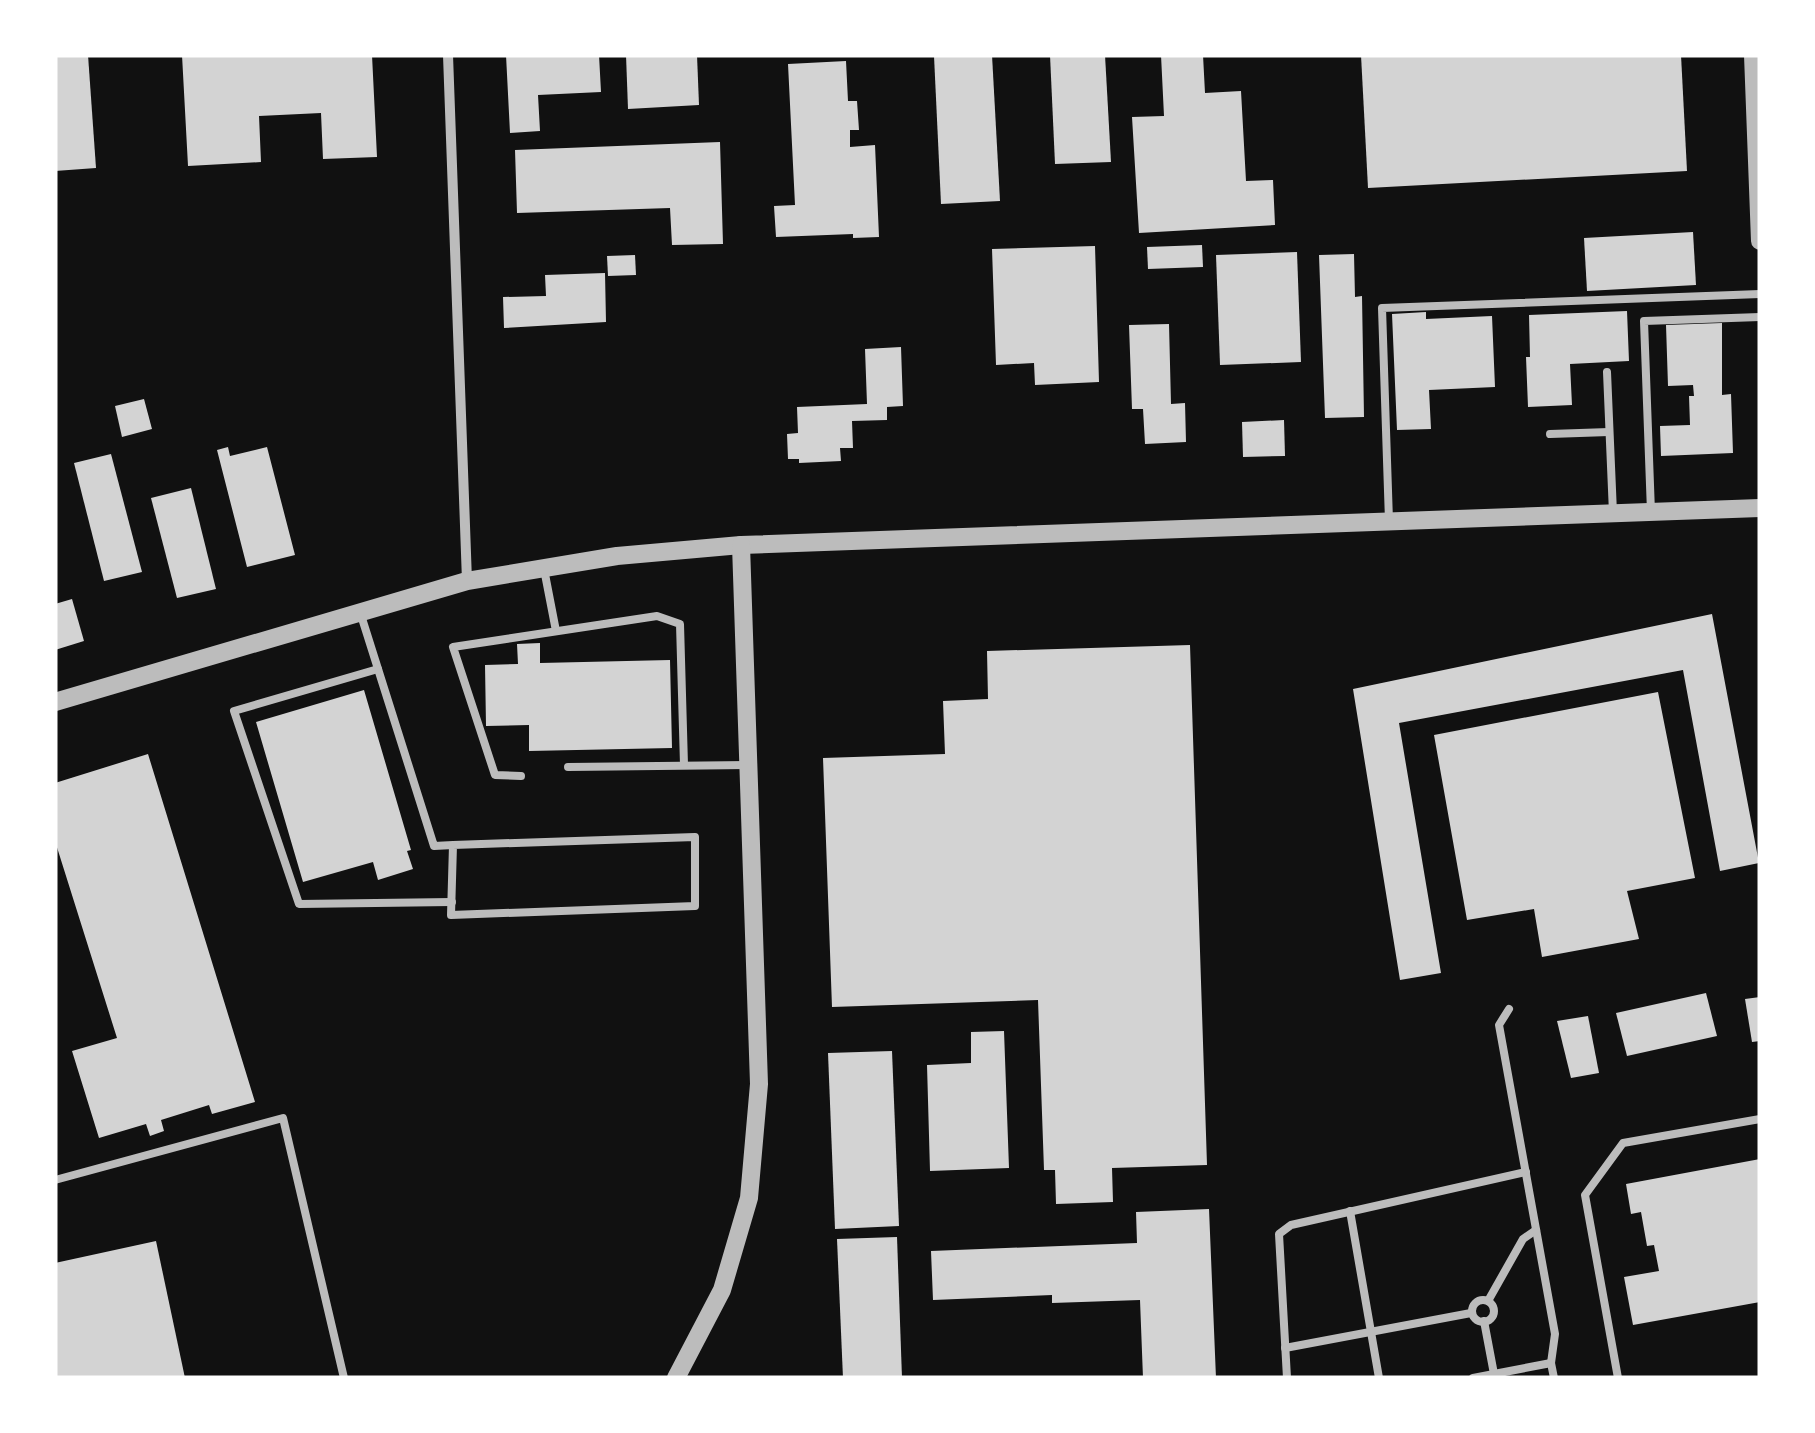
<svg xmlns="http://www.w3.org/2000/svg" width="1815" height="1433" viewBox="0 0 1815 1433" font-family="'Sofia Sans Condensed',sans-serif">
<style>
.building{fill:#d3d3d3}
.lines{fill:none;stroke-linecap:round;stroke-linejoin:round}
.service{stroke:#bcbcbc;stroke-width:8}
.minor{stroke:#bcbcbc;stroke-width:10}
.tertiary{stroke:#bcbcbc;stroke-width:18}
</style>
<rect width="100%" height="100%" fill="#111"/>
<g class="building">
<path d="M88,55L96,168L55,171V57Z"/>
<path d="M182,55H372L377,157L323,159L321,113L259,116L261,162L188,166Z"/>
<path d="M506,55H599L601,92L538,95L540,131L510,133Z"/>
<path d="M626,55H697L699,105L628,109Z"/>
<path d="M992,55L1000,201L941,204L934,56Z"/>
<path d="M1050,55H1105L1111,162L1055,164Z"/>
<path d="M1161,55H1203L1205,93L1241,91L1246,181L1273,180L1275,225L1139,233L1132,117L1164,116Z"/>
<path d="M1361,55H1681L1687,171L1368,188Z"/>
<path d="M846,61L848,101H857L859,130H850V147L875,145L879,237L853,238V234L776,237L774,206L795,205L788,64Z"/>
<path d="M720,142L723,244L672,245L670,208L517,213L515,150Z"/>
<path d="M1693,232L1696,285L1587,291L1584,238Z"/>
<path d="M1202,245L1203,267L1148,269L1147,247Z"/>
<path d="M1095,246L1099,382L1035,385L1034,363L996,365L992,249Z"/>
<path d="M1297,252L1301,362L1220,365L1216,255Z"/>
<path d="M1354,254L1355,297L1362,296L1364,417L1325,418L1319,255Z"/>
<path d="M635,255L636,275L608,276L607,256Z"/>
<path d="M605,273L606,322L504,328L503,297L546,296L545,275Z"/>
<path d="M1627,311L1629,361L1570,364L1572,405L1528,407L1526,357H1530L1529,315Z"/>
<path d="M1426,312V319L1492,316L1495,387L1429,390L1431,429L1397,430L1392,314Z"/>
<path d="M1722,323V395L1731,394L1733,453L1661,456L1660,426L1690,425L1689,396H1694L1693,385L1668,386L1666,325Z"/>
<path d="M1169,324L1171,404L1185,403L1186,442L1145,444L1143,409H1132L1129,325Z"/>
<path d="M901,347L903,406L887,407V420L852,421L853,448H840L841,461L799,463V459H788L787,434L798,433L797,407L867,404L865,349Z"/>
<path d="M144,399L152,429L122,437L115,406Z"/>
<path d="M1284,420L1285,456L1243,457L1242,422Z"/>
<path d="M228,447L230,456L267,447L295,555L247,567L217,450Z"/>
<path d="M111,454L142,572L104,581L74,463Z"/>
<path d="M191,488L216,589L177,598L151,498Z"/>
<path d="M72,599L84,641L55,650V604Z"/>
<path d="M1712,614L1759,863L1720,871L1683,670L1399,723L1441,973L1400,980L1353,689Z"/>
<path d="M540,643V663L670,660L672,748L529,751V725L486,726L485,665L518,664L517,644Z"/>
<path d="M1190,645L1207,1165L1112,1168L1113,1202L1056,1204L1055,1170H1044L1038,1000L832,1007L823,758L945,754L943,701L988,699L987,651Z"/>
<path d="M364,690L411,850L407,851L413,869L378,880L373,862L303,882L256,722Z"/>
<path d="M1658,692L1695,878L1627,891L1639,939L1542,957L1534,909L1467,920L1434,735Z"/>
<path d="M148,754L255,1102L212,1114L209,1105L161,1120L164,1131L150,1136L146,1124L99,1138L72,1051L117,1038L55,841V783Z"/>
<path d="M1706,993L1717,1036L1627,1056L1616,1013Z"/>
<path d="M1760,997V1041L1752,1042L1745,999Z"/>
<path d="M1588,1016L1599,1073L1571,1078L1557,1021Z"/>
<path d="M1004,1031L1009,1168L930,1171L927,1065L971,1063V1032Z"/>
<path d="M892,1051L899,1226L835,1229L828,1053Z"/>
<path d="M1760,1159V1302L1633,1325L1624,1277L1659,1271L1654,1245L1647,1246L1641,1212L1631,1214L1626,1184Z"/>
<path d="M1209,1209L1216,1378H1143L1140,1300L1052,1303V1295L933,1300L931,1251L1137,1243L1136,1212Z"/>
<path d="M897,1237L902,1378H843L837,1239Z"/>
<path d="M156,1241L185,1378H55V1263Z"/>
</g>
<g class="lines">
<g class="service">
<path d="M1607,372L1613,513"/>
<path d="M1550,434L1609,432"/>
<path d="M1651,512L1644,321L1760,317"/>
<path d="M1389,521L1382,308L1760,294"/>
<path d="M544,569L556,631"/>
<path d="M360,612L434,846L453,845L695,837V906L451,915L453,845"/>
<path d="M378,669L234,711L299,904L452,902"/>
<path d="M568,767L748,765"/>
<path d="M521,776L495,775L453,647L657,616L680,624L684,765"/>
<path d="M1509,1009L1499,1025L1555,1334L1551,1363"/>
<path d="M55,1180L283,1118L344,1378"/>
<path d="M1350,1211L1379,1378"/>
<circle cx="1483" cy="1311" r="11"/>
<path d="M1488,1301L1523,1239L1536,1230"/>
<path d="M1484,1321L1494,1374"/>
<path d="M1285,1348L1471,1313"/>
<path d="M1287,1378L1279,1234L1291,1225L1526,1172"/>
<path d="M1473,1378L1551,1363L1554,1378"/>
<path d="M1618,1378L1585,1195L1623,1143L1760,1119"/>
</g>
<path class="minor" d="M448,55L467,581"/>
<g class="tertiary">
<path d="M1753,55L1760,241"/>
<path d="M55,702L467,581L617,556L741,545L1760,508"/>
<path d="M676,1378L722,1290L749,1198L759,1084L741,545"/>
</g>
</g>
<rect width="1815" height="1433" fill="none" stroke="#ffffff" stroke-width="115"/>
</svg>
